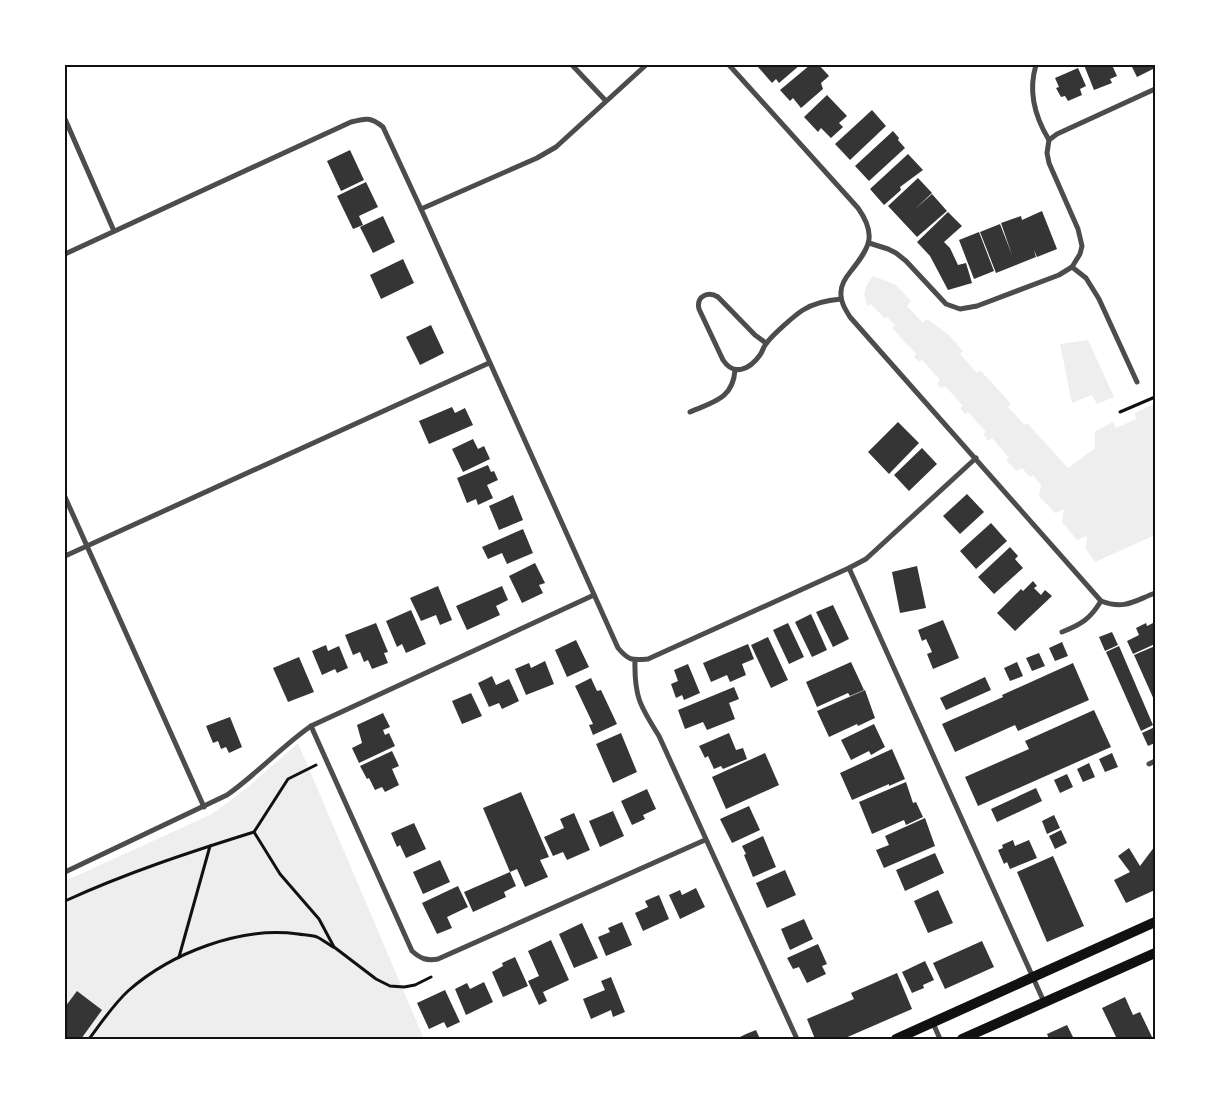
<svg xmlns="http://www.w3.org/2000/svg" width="1220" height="1104" viewBox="0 0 1220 1104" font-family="'Open Sans',sans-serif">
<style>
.green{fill:#eee}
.building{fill:#353535}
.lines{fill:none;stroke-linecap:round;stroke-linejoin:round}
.path{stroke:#111;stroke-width:3}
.minor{stroke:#4c4c4c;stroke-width:5}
.secondary{stroke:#111;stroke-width:10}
.neatline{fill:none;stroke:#111;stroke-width:2}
</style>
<rect width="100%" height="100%" fill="#fff"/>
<g class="green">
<path d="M873,276L896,285L911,301L907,306L923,323L927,319L949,335L963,351L960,354L977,373L980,370L1011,404L1008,407L1025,425L1027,423L1068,468L1095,448V431L1113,422L1116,428L1136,419L1135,413L1155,403V535L1095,562L1086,549L1087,536L1077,540L1062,522L1064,509L1055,513L1039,496L1041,485L1033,475L1030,477L1022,468L1017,471L1006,460L1009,458L992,438L988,441L983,434L986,432L968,412L965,414L960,408L963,406L945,386L941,388L937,383L940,380L922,360L919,362L914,357L916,354L892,328L895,325L887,317L885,319L871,304L868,306C861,294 865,286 873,276Z"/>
<path d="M1088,340L1114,397L1097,404L1092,395L1072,403L1060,344Z"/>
<path d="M298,743L424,1039H65V881L212,814L247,788Z"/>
</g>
<g class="building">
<path d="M761,65H800L779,83L776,79L772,83L758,67Z"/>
<path d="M810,65H819L829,76L821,83L823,89L801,108L793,98L790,101L780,90Z"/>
<path d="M1084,65H1112L1117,76L1110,79L1112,83L1094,90Z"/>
<path d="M1131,65H1155V68L1137,77Z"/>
<path d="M1078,68L1086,86L1080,89L1082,95L1068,101L1065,96L1061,97L1056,88L1059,87L1055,78Z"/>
<path d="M827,95L847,116L839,123L843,127L831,138L821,128L818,132L804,117Z"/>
<path d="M872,110L886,126L850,160L835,144Z"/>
<path d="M893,131L899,138L898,140L905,148L869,181L855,166Z"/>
<path d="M350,150L364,180L341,191L327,161Z"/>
<path d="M908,154L923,170L900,187L901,190L884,205L870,189Z"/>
<path d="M918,178L932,193L914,210L932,194L947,211L917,237L888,206Z"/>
<path d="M366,182L378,207L359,216L363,225L353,229L337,196Z"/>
<path d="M1042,211L1057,249L1037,257L1034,250L1036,257L996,273L980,232L1000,224L1012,255L1001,223L1021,216L1022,220Z"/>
<path d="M948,212L962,226L944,242L950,248L958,265L966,263L972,283L948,290L930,256L917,242Z"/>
<path d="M383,216L395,242L373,253L360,227Z"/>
<path d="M979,232L994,271L974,279L959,240Z"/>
<path d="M403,259L414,283L381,299L370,275Z"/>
<path d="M431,325L444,353L420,365L406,337Z"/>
<path d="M452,407L455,413L465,408L473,425L429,444L419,421Z"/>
<path d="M898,422L919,443L889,474L868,452Z"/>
<path d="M473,439L478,449L484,446L490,459L463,472L452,449Z"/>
<path d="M922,448L937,464L909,491L894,475Z"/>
<path d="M488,465L491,472L494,471L498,480L487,485L493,498L478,505L476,499L467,503L457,478Z"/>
<path d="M967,494L984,512L960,534L943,516Z"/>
<path d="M513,495L523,520L499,530L489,506Z"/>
<path d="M991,523L1007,541L976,569L960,551Z"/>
<path d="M523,529L533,553L507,564L502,553L488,559L482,547Z"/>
<path d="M1010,547L1018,556L1015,559L1023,568L994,594L978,577Z"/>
<path d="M535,563L545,583L539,585L543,593L522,603L509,576Z"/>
<path d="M917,566L926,608L900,613L892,572Z"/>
<path d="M1033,581L1037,586L1034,588L1041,595L1045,590L1052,596L1015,631L997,613L1021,589L1023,591Z"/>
<path d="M438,586L452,620L440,625L436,615L421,621L410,598Z"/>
<path d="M502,586L508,600L496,606L500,615L467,630L456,606Z"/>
<path d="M833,605L849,639L833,647L816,612Z"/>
<path d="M411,610L426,644L406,653L402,644L397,647L386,621Z"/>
<path d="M811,614L827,650L812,657L795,622Z"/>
<path d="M943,620L959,658L933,669L927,654L932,652L926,639L922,641L918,630Z"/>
<path d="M376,623L388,652L384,653L388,663L372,669L368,660L364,662L360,652L353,655L345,635Z"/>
<path d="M788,623L804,657L789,664L773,630Z"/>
<path d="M1146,623L1147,626L1153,623L1155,627V644L1133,654L1127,641L1139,635L1136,628Z"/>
<path d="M1112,632L1118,645L1105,651L1099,637Z"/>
<path d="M768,637L788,680L771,688L751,645Z"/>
<path d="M576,640L589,667L567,677L555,650Z"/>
<path d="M1062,642L1068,656L1055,661L1049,648Z"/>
<path d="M748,644L754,659L742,664L746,675L730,682L727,675L711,682L703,663Z"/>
<path d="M326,645L328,651L339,646L348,668L337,673L335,669L322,675L312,651Z"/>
<path d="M1119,646L1153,725L1141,731L1106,652Z"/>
<path d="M1155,646V702L1134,655Z"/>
<path d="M1039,653L1045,666L1032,671L1026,658Z"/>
<path d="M299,657L314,692L288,702L273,668Z"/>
<path d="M545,661L554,684L526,695L515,669L529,663L531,668Z"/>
<path d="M851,662L864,690L850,696L848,693L817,707L806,682Z"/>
<path d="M1017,662L1023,676L1010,681L1004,668Z"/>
<path d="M1073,663L1089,700L1018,731L1015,725L955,752L942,724L1003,697L1002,695Z"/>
<path d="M688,664L700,693L684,700L682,695L676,698L671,684L678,681L674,670Z"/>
<path d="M492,676L496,685L509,679L519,701L502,709L499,703L489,707L478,683Z"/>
<path d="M985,677L991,690L946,710L940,698Z"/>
<path d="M591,678L597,691L601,690L617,724L593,735L589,725L593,724L575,686Z"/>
<path d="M734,687L739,699L729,703L735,719L707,730L703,722L685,729L678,710Z"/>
<path d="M865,690L875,718L858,726L857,724L829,737L817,711Z"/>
<path d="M471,693L482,716L462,724L452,701Z"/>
<path d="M1094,710L1111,747L978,806L965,777L1029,749L1025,741Z"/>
<path d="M383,713L390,727L383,730L385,735L389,733L395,746L359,763L352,748L362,743L357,725Z"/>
<path d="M230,717L242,747L229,753L226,747L221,749L218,741L213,743L206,726Z"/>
<path d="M874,724L885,747L871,755L869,751L851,760L841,740Z"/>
<path d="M1155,727V743L1148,746L1142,733Z"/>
<path d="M621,733L637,772L613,783L596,744Z"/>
<path d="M729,733L736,750L743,748L747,759L723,769L721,766L714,769L708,756L705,758L699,746Z"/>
<path d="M892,749L905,779L889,786V784L852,800L840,773Z"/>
<path d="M392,751L399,766L392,769L399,785L385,792L382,787L375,790L369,778L367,779L360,766Z"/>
<path d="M765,753L779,785L726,809L712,777Z"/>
<path d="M1112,753L1118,767L1105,772L1099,759Z"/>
<path d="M1089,763L1095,777L1083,782L1077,769Z"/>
<path d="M1067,774L1073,787L1060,793L1054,780Z"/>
<path d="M906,782L913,803L916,802L923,817L906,825L904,820L872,834L859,802Z"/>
<path d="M1036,788L1042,801L997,822L991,809Z"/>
<path d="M647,789L656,809L643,815L645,819L632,825L621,801Z"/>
<path d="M521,792L549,857L540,860L548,877L525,887L517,869L510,872L516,886L504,892L506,897L473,912L464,892L510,872L483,808Z"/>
<path d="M749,806L760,830L732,843L720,819Z"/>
<path d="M613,811L624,836L600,847L589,821Z"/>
<path d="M574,813L590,850L567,860L563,852L553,856L544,837L564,828L560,819Z"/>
<path d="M1054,815L1060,828L1047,834L1042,821Z"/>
<path d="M925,818L935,846L884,868L876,850L889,845L885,836Z"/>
<path d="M414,823L426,849L406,858L400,845L397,847L391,833Z"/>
<path d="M1061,830L1067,843L1055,849L1049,836Z"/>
<path d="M763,836L776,867L753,877L744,855L746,854L742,846Z"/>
<path d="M1013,840L1015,846L1029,840L1037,858L1010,869L1007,862L1004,864L998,850L1003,848L1002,845Z"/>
<path d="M1155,846V890L1126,903L1114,880L1130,872L1118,856L1129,848L1140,866Z"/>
<path d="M935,853L944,873L905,891L896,870Z"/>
<path d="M1053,856L1084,926L1047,942L1017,872Z"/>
<path d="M440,860L450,882L423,894L413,872Z"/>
<path d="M785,870L796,895L767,908L756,883Z"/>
<path d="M458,886L468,907L447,917L452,928L437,934L422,903Z"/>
<path d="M696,888L705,907L680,919L669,895L680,890L682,895Z"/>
<path d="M938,890L953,923L928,933L914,901Z"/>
<path d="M659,895L669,919L643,931L635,913L648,907L645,901Z"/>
<path d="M804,919L813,939L790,950L781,929Z"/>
<path d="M622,922L632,945L606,956L598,937L610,932L608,928Z"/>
<path d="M582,923L598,958L574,968L559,934Z"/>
<path d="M551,940L569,980L543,992L547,1001L539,1005L528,981L539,976L528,951Z"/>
<path d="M982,941L994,967L945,989L933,963Z"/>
<path d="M818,944L827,964L822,966L826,974L807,983L799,967L793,969L787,958Z"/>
<path d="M515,957L528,986L503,997L492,972L503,966L502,963Z"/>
<path d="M925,961L934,980L923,985L924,988L912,993L902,972Z"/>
<path d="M897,973L912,1009L843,1039H815L807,1019L854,999L851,993Z"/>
<path d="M611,977L625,1012L613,1017L611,1010L591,1019L583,999L605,990L601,981Z"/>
<path d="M484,982L493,1002L466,1015L455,989L467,983L470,989Z"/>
<path d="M445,990L460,1022L447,1028L444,1022L429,1029L417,1003Z"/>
<path d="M77,991L102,1010L81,1039H65V1007Z"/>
<path d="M1125,997L1133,1015L1140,1012L1153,1039H1117L1102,1008Z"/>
<path d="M1067,1025L1074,1039H1049L1047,1034Z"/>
<path d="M756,1030L760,1039H736L746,1034Z"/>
</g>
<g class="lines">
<g class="path">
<path d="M1120,412L1155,397"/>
<path d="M316,765L288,779L254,832L280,874L319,919L334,947L376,979L390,986L404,987L415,985L431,977"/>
<path d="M65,901C126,873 190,852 254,832"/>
<path d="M179,957L210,846"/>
<path d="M89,1039C101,1023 113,1005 128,991C171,953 241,926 298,934C304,935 311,935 317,937C323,940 328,944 333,947"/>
</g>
<g class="minor">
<path d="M572,65L606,101"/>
<path d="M729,65L858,208C877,235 870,247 851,271C846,277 841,284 841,292C840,301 845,309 850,317L1101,601C1125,610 1134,601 1155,593"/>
<path d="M1036,65C1028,91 1035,117 1049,140"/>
<path d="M65,119L114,231"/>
<path d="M421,209L537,158L556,147L646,65"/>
<path d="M869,243L888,249L896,253L906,261L946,304L960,309L977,306L1059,275L1072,267L1080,254L1082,246L1078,229L1049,163L1047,153L1049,140L1057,134L1155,89"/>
<path d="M65,254L351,122C366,118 371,117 383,127L421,209L618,648C629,661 632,660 648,659L849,568L866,559L976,458"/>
<path d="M1072,267L1086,278L1099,299L1137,382"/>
<path d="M766,343L755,335L718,297C708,291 696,296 699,309L723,360C734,377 750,369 760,355C763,351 763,347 766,344C771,336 795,315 803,310C814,303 829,300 841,299"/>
<path d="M690,412C713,402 733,399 735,370"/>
<path d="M65,497L204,807"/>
<path d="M65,556L489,363"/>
<path d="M849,568L1044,1002"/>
<path d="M1062,632C1082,624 1090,619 1101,601"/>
<path d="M635,660C634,696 640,706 659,736L797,1039"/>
<path d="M311,726L412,951C421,959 427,961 438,959L705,840"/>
<path d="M1149,764L1155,761"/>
<path d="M65,872L227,795C257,774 281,747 311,726L594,595"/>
<path d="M933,1023L940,1039"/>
</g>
<g class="secondary">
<path d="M896,1039L1155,922"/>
<path d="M962,1039L1155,953"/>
</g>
</g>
<rect width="1220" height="1104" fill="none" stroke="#ffffff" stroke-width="132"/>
<rect x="66" y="66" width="1088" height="972" class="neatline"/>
</svg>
